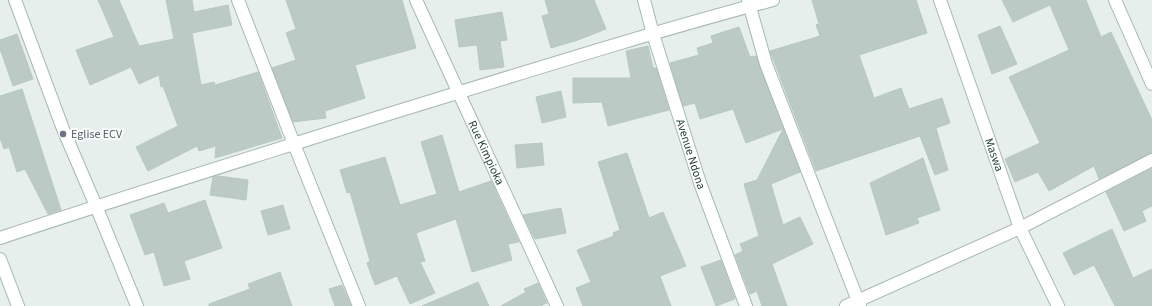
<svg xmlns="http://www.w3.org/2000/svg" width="1152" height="306" viewBox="0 0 1152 306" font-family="'Source Sans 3',sans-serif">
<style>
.building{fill:#bbcac4;stroke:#b8c9c2}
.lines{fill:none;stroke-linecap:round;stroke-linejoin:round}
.minor-casing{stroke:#a8b8b2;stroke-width:14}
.minor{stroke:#fff;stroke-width:12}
.worship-dot{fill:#6b7280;stroke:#f7fbf9;stroke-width:1.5}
.labels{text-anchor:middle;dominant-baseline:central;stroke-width:4;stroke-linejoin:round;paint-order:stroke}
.worship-label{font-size:12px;fill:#5b616d;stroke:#f7fbf9;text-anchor:start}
.street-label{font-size:12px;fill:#24423a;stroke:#f7fbf9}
</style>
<rect width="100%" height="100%" fill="#e6efeb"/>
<g class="building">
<path d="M98,0H119L139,46L174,39L166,0H192L194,12L228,5L232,25L192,33L201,85L214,82L215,85L258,72L282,138L215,158L216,146L199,151L197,146L148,171L136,147L178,126L163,86L161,87L159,75L139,84L131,67L90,85L76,50L114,37Z"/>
<path d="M286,0H402L416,48L355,65L365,98L325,111L326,118L293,122L272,68L296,60L286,33L296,29Z"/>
<path d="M545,0H594L606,29L578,40L551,48L542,16L549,14Z"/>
<path d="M812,0H916L927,33L859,55L874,98L901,88L909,109L942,98L950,123L936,128L948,170L935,175L920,136L816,171L770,51L820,36L816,25L819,24Z"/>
<path d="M1002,0H1086L1101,37L1111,32L1152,120V153L1099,179L1094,166L1049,191L1038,172L1015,182L1005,159L1040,143L1009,77L1069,50L1050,5L1013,22Z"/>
<path d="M502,12L507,40L500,41L504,67L480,70L477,45L459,47L455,20Z"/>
<path d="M1000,26L1017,64L992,74L978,35Z"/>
<path d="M739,27L750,57L756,56L800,172L771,184L783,225L800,217L813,244L772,264L787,306H762L757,291L750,294L735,255L743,251L740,244L759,236L744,184L757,180L783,129L746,143L733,109L700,119L695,103L683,106L670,63L699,55L697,48L713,43L711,36Z"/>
<path d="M17,34L33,79L13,86L0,49V40Z"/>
<path d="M648,46L653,68H656L669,110L608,126L602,102L573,103V78H631L626,51Z"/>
<path d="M22,89L61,210L48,214L25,169L17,172L9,147L4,149L0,138V96Z"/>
<path d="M561,91L566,117L542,123L536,97Z"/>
<path d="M442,135L459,192L491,181L519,242L508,244L512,260L472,272L456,219L416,233L425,261L420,262L435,293L410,304L397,276L375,285L367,263L370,261L350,192L347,193L340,170L385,157L400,205L437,194L421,142Z"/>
<path d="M542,143L544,165L517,168L515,145Z"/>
<path d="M627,153L649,218L663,212L686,266L660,276L671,306H583L576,288L591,282L577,250L614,236L613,233L620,230L598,162Z"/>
<path d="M923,158L940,210L917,218L919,223L886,235L870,183Z"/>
<path d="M1152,168V206L1142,211L1146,221L1124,231L1106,192Z"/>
<path d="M218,176L248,180L246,200L210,195L213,177Z"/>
<path d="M205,200L222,248L184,261L190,279L164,286L154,252L145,255L130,215L164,203L168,213Z"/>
<path d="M283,205L290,229L268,235L261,211Z"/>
<path d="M561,208L566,233L535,239L523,215Z"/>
<path d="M1112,229L1133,278L1152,269V306H1115L1094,265L1074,275L1063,253Z"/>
<path d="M721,260L735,299L716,306L701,267Z"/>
<path d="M280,272L292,306H209V304L250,289L248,284Z"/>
<path d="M478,282L489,306H422Z"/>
<path d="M538,283L547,303L540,306H501L526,292L524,289Z"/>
<path d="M342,285L351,306H335L329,289Z"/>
</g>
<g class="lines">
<g class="minor-casing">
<g id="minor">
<path d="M15,0L63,129L96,206L137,306"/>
<path d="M238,0L294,144L359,306"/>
<path id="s1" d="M416,0L557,306"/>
<path id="s2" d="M644,0L653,34L700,183L746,306"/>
<path d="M748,0L766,64L860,306"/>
<path id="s3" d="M940,0L1020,228L1058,306"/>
<path d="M1115,0L1152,84"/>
<path d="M0,238C126,196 253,157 379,117C510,77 641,35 773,0"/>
<path d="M0,259L18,306"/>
<path d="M846,306L1020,228L1152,160"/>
</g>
</g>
<use href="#minor" class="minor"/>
</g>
<circle class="worship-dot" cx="63" cy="134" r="4"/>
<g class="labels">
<g class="worship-label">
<text x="71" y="134">Eglise ECV</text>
</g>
<g class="street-label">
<text stroke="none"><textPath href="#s1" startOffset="168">Rue Kimpioka</textPath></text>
<text stroke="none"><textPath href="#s2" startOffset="161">Avenue Ndona</textPath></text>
<text stroke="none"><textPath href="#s3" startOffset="164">Maswa</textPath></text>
</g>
</g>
</svg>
